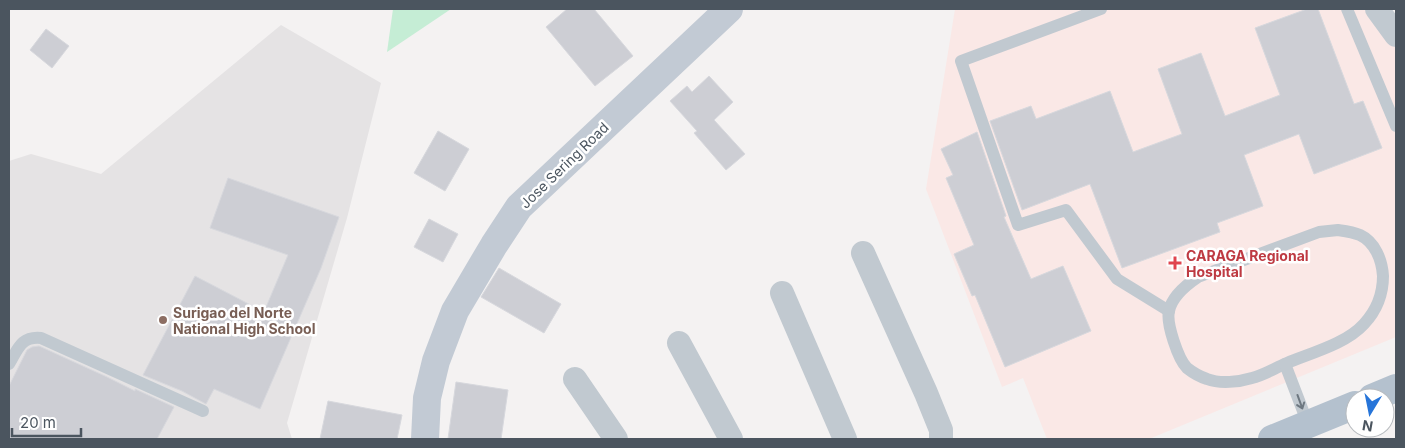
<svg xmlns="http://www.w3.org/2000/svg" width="1405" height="448" viewBox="0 0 1405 448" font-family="Inter,sans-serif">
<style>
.education{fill:#e5e3e4}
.medical{fill:#fae8e6}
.green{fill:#c5edd5}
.building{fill:#cdced4;stroke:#d7d8dd}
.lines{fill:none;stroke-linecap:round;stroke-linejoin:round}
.service{stroke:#c1c9d0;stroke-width:12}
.minor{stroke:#c1c9d0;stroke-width:24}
.secondary{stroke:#c2cad4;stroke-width:28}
.primary{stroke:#b4c1ce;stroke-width:28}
.oneway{stroke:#6e7881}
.health-dot{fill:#e0444e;stroke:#fff;stroke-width:2}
.education-dot{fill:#8d6e63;stroke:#fff;stroke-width:2}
.labels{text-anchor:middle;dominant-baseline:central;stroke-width:5;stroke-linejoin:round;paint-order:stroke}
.street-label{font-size:14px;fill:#4b555f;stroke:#fff}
.health-label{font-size:14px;font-weight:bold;fill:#be3a42;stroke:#fff;text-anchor:start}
.education-label{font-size:14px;font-weight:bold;fill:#785e54;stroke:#fff;text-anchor:start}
</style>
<rect width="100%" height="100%" fill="#f4f2f2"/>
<path class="education" d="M281,25L381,83L347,218L287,423L292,439H9V161L31,154L101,174Z"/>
<path class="medical" d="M955,9H1364L1396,48V337L1149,439H1047L1023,378L1002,387L926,189Z"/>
<path class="green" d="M393,9H451L387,52Z"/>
<g class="building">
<path d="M567,9H594L633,56L595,86L546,27Z"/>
<path d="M1307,9H1318L1354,104L1363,101L1382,148L1314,174L1299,134L1244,155L1263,206L1217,223L1220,232L1122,268L1090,184L1022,210L990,121L1031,106L1036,119L1110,91L1133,152L1182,134L1158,69L1201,53L1225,116L1280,95L1255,28Z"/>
<path d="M46,29L69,46L52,68L30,50Z"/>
<path d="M709,76L733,102L714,120L745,154L726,170L694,133L697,131L670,101L687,86L692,92Z"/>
<path d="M438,131L469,149L445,191L414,173Z"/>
<path d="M977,132L1006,216L1004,217L1031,279L1063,266L1091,331L1005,367L975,295L972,296L954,254L974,245L946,178L953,175L941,149Z"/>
<path d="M228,178L339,217L321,268L260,409L214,389L206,404L182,391L143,375L195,276L264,312L288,255L210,228Z"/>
<path d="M429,219L458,234L443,262L414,247Z"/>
<path d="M499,268L561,304L544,333L481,297Z"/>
<path d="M39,346L107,377L135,391V389L174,407L157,439H9V386L27,350L32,347Z"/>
<path d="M456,382L508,390L501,439H448Z"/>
<path d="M328,401L402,415L397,439H320Z"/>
</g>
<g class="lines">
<g class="service">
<path d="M1101,9L961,61L1018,225L1066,210L1117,279L1169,311"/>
<path d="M1347,9L1396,126"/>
<path d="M1338,230C1345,231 1353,232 1360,235C1375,242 1382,260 1383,276C1383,295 1377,310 1364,324C1346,344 1311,353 1287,363C1275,368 1264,375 1252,378C1239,382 1220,384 1207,379C1201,377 1192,372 1187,368C1178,359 1166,323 1169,311C1172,296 1186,285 1198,277L1319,232Z"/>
<path d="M9,364C18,349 21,336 41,338L203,411"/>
<path d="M1285,364L1308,424"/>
</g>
<g class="minor">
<path d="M1377,9L1396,35"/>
<path d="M863,253L926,393L941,430V439"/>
<path d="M782,293L845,439"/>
<path d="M679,343L731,439"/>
<path d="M575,379L616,439"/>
</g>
<path class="secondary" d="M425,439L427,398L436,361L455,311L494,245L519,207L729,9"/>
<g class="primary">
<path d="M1372,398L1396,388"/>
<path d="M1272,439L1355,405"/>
</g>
</g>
<defs><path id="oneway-shaft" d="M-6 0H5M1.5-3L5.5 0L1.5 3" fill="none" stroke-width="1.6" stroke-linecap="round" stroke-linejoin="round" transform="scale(1.25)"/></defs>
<use class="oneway" href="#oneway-shaft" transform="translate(1300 402) rotate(70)"/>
<path class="health-dot" d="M1172.5 255.5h5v5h5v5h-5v5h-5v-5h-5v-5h5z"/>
<circle class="education-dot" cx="163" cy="320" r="5"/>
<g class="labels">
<g class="street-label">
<text transform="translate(564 165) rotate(-44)">Jose Sering Road</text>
</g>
<g class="health-label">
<text x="1186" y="255">CARAGA Regional<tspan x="1186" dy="16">Hospital</tspan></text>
</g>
<g class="education-label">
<text x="173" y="312">Surigao del Norte<tspan x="173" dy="16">National High School</tspan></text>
</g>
</g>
<rect width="1405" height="448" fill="none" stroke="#4b555f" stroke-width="20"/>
<g transform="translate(1370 413) rotate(190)"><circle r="24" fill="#ffffff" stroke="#b7bbbf"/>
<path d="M0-4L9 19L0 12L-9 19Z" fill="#2775d9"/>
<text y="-8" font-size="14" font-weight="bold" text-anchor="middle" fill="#4b555f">N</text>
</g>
<path d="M12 428v8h69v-8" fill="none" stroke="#4b555f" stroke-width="2.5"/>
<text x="20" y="428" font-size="15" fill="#4b555f" stroke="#ffffff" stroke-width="4" paint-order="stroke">20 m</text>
</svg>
